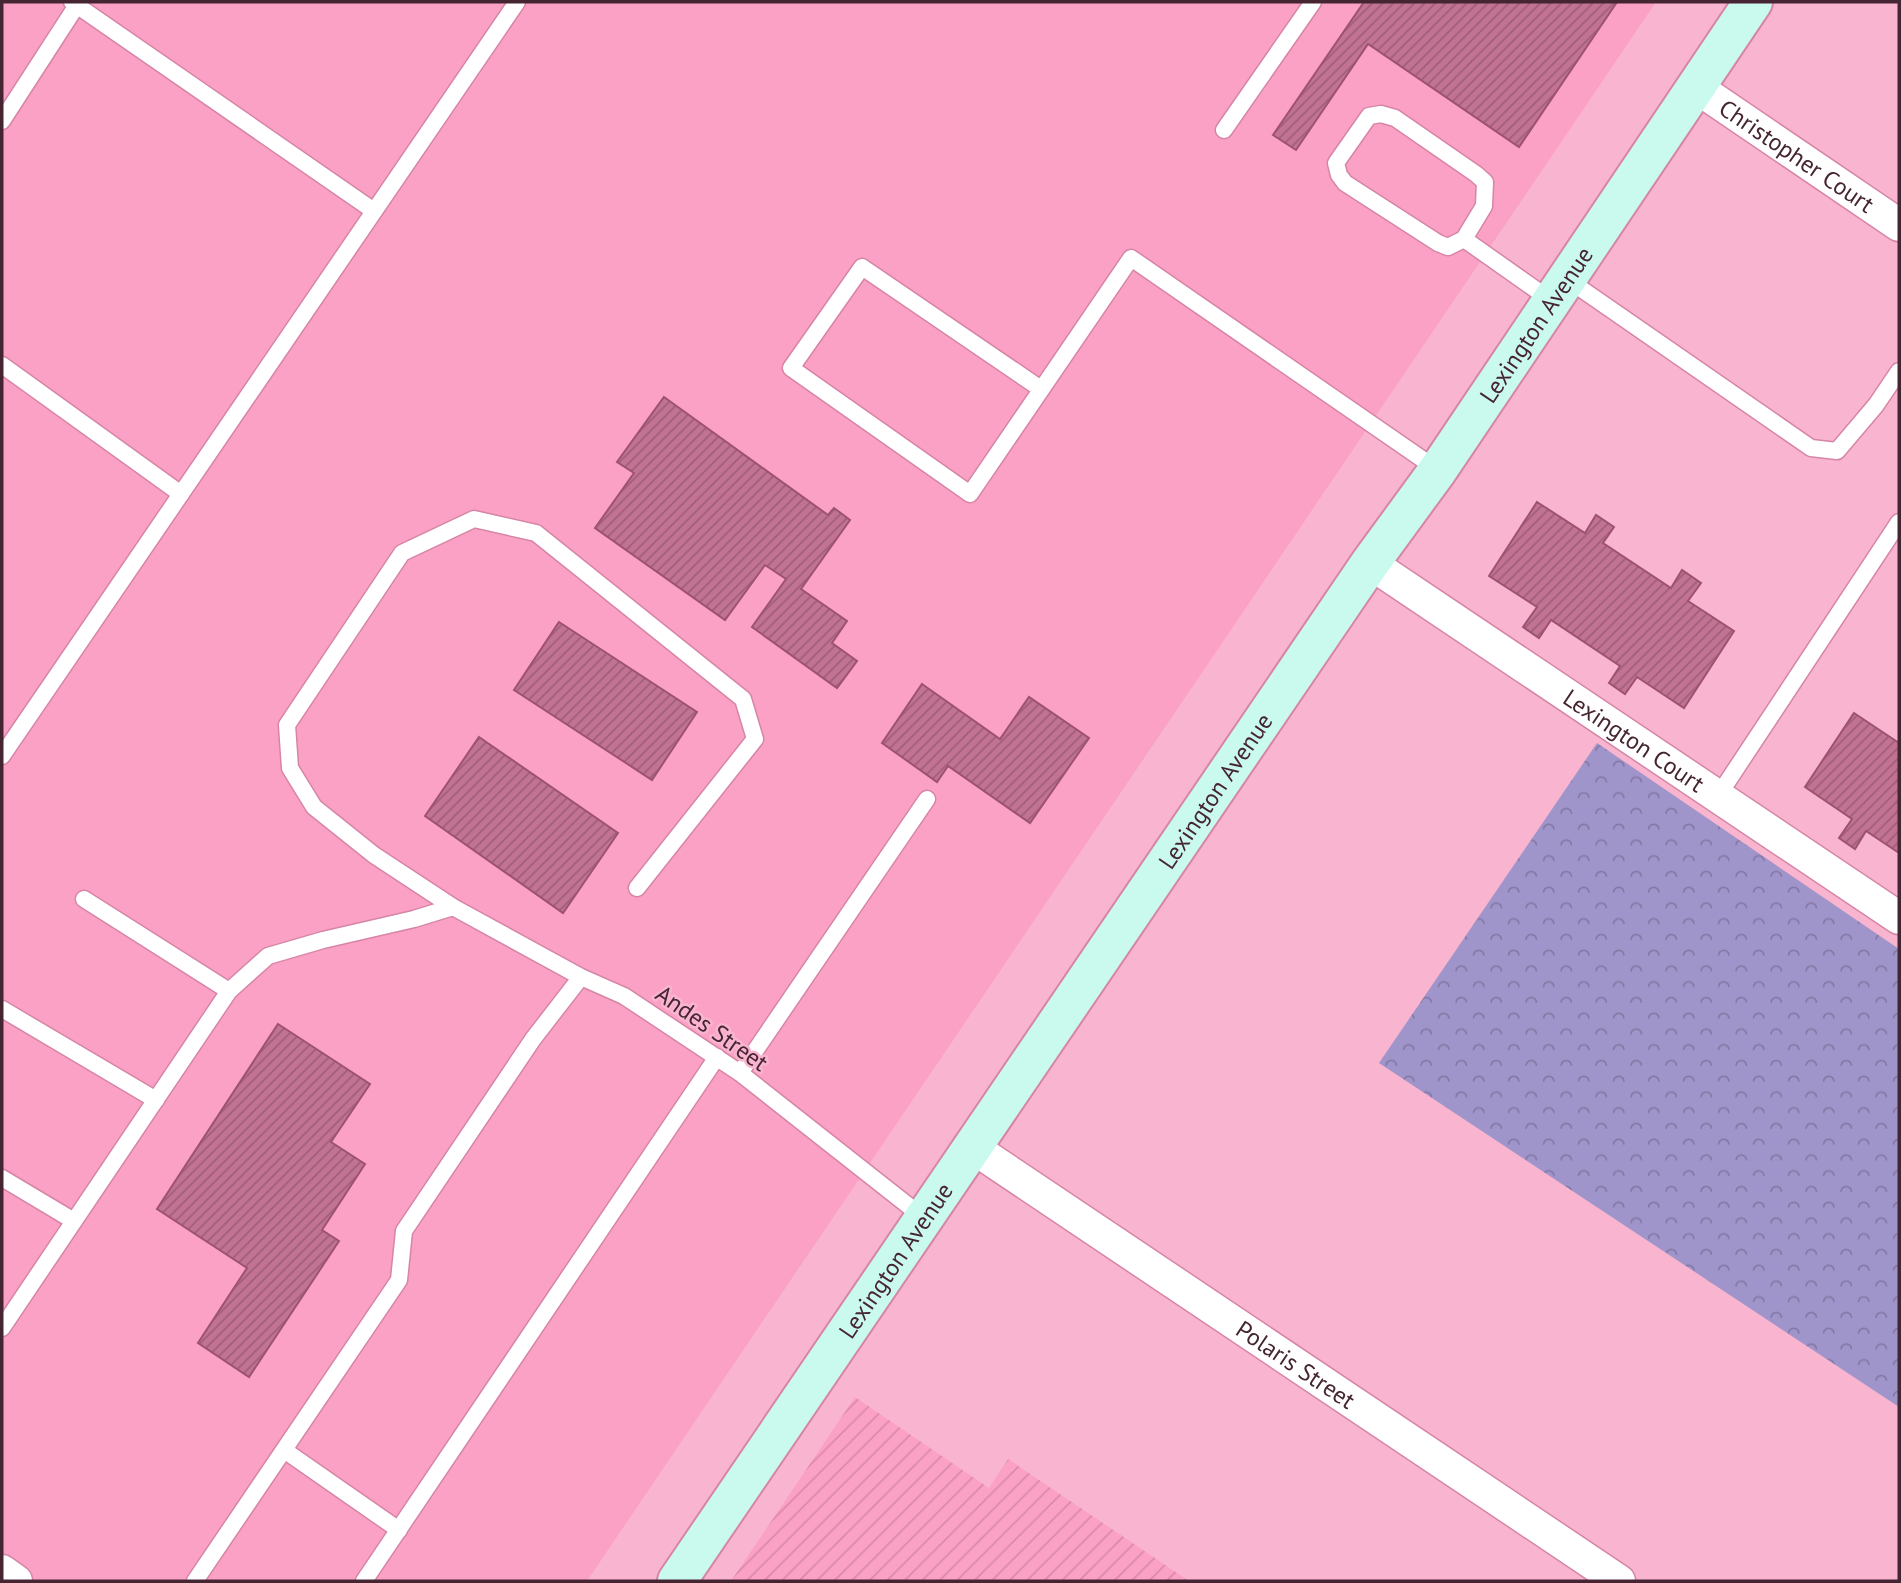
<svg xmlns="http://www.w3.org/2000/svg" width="1901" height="1583" viewBox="0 0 1901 1583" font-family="'PT Sans',sans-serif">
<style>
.built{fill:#fca1c6}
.industrial{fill:url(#industrial-furrows)}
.forest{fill:url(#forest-crowns)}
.building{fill:url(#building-hatch);stroke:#9d5272;stroke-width:2}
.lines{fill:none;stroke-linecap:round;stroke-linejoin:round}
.lane-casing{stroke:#d685a7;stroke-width:19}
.street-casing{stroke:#d685a7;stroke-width:35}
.secondary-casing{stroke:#d685a7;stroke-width:42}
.lane{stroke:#fff;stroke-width:16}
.street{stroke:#fff;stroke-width:32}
.secondary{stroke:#caf9ee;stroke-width:38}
.labels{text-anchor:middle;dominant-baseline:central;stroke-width:5;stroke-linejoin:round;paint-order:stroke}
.street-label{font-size:24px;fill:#462533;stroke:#f9b5cf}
</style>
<defs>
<pattern id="industrial-furrows" width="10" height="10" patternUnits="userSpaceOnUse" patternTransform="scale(1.75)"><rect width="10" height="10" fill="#fca1c6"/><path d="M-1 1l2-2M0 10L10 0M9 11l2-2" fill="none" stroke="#d98aab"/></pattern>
<pattern id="forest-crowns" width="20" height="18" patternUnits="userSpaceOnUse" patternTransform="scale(1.75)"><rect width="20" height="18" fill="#a095ca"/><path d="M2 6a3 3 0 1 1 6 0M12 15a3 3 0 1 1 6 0" fill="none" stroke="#8479a5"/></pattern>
<pattern id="building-hatch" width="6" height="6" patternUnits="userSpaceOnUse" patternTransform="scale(1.75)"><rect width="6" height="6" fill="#c27394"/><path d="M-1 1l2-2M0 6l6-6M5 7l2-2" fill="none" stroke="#9f5e79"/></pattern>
</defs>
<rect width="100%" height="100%" fill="#f9b5cf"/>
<path class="built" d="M2,2H1656L587,1581H2Z"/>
<path class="industrial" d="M855,1397L989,1488L1008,1459L1189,1581H731Z"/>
<path class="forest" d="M1597,743L1899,949V1407L1379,1063Z"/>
<g class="building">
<path d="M1364,2H1617L1519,147L1368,44L1296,150L1273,135Z"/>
<path d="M664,397L828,515L834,508L850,520L801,589L847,621L832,643L857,661L837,688L752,627L786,579L765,565L725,620L595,528L634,473L617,462Z"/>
<path d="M1537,502L1585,533L1596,515L1614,527L1603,543L1671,588L1682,570L1701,583L1688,601L1734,631L1684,708L1637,677L1625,694L1609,683L1620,666L1551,620L1539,638L1523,627L1537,607L1489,576Z"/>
<path d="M559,622L697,712L652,780L514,690Z"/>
<path d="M922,684L1000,739L1029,697L1089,738L1030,823L948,766L937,782L882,743Z"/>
<path d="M1854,713L1899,743V853L1866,831L1855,849L1839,838L1852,819L1805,787Z"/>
<path d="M479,737L618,833L563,913L425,816Z"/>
<path d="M278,1024L370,1084L331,1142L365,1164L322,1230L339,1241L249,1377L198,1343L247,1268L157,1209Z"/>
</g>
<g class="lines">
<g class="lane-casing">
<g id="lane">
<path d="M72,2L374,211"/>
<path d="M1381,114L1395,118L1476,174L1485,182L1484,206L1464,239L1448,247L1438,243L1345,183L1339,175L1336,163L1369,116Z"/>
<path d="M2,121L79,2"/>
<path d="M1224,130L1313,2"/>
<path d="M1464,239L1552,301"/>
<path d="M1567,279L1811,448L1837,451L1876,405L1899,371"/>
<path d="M2,365L181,494"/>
<path d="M1041,389L862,267L791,368L970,494L1131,258L1438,470"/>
<path d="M2,756L517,2"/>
<path d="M1718,796L1899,522"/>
<path d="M637,888L755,739L743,699L536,533L474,519L402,553L287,725L290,768L314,807L374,855L453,907L581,977L624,996L740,1073L924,1218"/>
<path d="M84,899L229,991"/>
<path d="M2,1009L156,1100"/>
<path d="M740,1073L927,799"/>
<path d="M2,1178L74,1221"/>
<path d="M2,1328L229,991L268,956L323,940L414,919L453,907"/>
<path d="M284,1450L399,1530"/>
<path d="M195,1581L399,1280L404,1231L533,1039L581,977"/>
<path d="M364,1581L717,1057"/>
</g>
</g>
<g class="street-casing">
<g id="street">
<path id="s1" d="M1696,87L1899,225"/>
<path id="s2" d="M1370,563L1899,918"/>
<path id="s3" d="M972,1147L1619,1581"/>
<path d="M2,1571L16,1581"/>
</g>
</g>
<g class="secondary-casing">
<g id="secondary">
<path id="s4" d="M677,1581L1370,563L1438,470L1753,2"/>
</g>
</g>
<use href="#lane" class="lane"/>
<use href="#street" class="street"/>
<use href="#secondary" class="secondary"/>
</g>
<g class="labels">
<g class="street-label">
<text stroke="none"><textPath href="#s1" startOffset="122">Christopher Court</textPath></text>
<text stroke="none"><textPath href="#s4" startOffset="1522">Lexington Avenue</textPath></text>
<text stroke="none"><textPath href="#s2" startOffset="318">Lexington Court</textPath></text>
<text stroke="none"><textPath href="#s4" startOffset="956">Lexington Avenue</textPath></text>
<text transform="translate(712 1028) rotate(35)">Andes Street</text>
<text stroke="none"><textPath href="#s4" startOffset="388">Lexington Avenue</textPath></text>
<text stroke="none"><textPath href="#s3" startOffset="390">Polaris Street</textPath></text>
</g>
</g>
<rect width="1901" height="1583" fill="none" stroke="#462533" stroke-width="7"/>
</svg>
